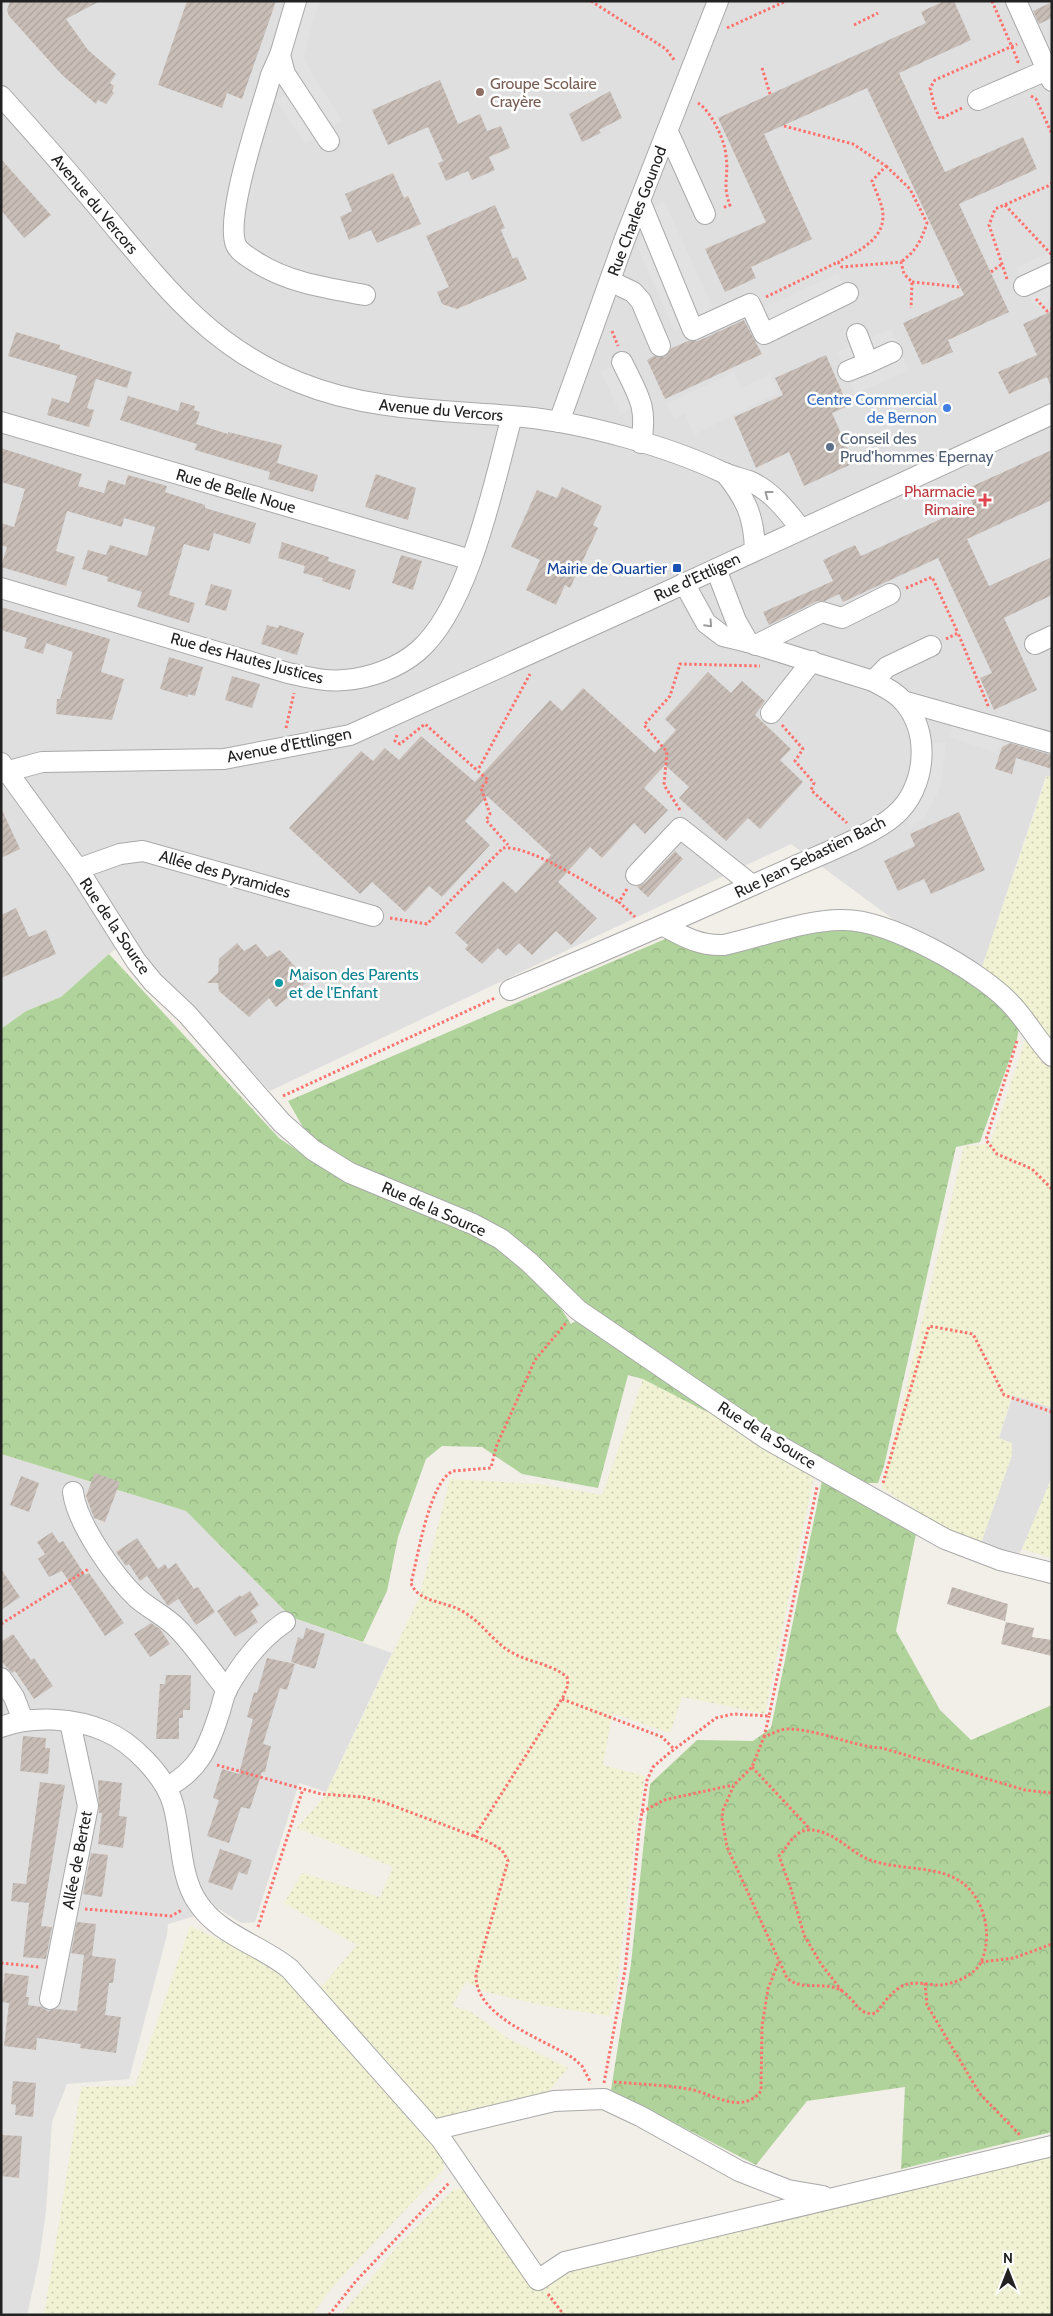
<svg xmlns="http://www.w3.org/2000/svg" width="1053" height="2316" viewBox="0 0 1053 2316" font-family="Cabin,sans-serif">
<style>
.residential{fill:#e0dfdf}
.farmland{fill:url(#farmland-dots)}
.forest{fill:url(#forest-crowns)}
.parking{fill:#e2e2e2}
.building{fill:url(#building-hatch)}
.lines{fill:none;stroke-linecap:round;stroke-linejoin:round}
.minor-casing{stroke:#a9a9a9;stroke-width:22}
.path{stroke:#ff726d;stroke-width:3;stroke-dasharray:2.5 2.5;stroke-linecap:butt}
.minor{stroke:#fff;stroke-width:20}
.oneway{stroke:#9c9c9c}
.education-dot{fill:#8d6e63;stroke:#fff;stroke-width:2}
.shop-dot{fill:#3f7fe0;stroke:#fff;stroke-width:2}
.service-dot{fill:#5c6f8a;stroke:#fff;stroke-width:2}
.health-dot{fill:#e0444e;stroke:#fff;stroke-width:2}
.transit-dot{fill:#1a4fb4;stroke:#fff;stroke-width:2}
.culture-dot{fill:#0f9aa8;stroke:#fff;stroke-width:2}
.labels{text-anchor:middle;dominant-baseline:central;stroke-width:5;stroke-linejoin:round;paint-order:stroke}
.education-label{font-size:16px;fill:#785e54;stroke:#fff;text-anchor:start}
.street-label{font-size:16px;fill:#222;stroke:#fff}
.shop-label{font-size:16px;fill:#366cbe;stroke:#fff;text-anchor:end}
.service-label{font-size:16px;fill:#4e5e75;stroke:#fff;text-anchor:start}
.health-label{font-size:16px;fill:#be3a42;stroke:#fff;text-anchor:end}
.transit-label{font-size:16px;fill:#164399;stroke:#fff;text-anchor:end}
.culture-label{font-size:16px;fill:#0d838f;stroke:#fff;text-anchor:start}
</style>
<defs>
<pattern id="farmland-dots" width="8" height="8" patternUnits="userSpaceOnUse" patternTransform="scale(1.25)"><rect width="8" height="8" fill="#f1f1d3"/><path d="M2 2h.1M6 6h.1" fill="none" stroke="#ceceb5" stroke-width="1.8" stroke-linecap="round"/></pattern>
<pattern id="forest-crowns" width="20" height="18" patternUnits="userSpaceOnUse" patternTransform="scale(1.25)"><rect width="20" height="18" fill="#b0d39b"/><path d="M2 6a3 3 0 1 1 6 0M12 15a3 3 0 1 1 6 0" fill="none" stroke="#97b585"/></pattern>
<pattern id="building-hatch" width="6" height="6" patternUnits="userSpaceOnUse" patternTransform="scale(1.25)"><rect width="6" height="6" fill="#c8beb7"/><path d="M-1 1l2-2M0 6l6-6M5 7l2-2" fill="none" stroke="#aca39d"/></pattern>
</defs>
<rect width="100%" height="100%" fill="#f2eee8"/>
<g class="residential">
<path d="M1,1H1052V777L1046,776L981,970L927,944L791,844L270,1091L159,973L131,937L109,954L61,997L26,1011L1,1029Z"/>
<path d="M1013,1395L1052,1408V1477L1022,1549L1015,1558L980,1546L1012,1455L999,1438Z"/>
<path d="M1,1454L186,1511L291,1617L392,1653L326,1792L299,1783L255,1922L241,1923L219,1909L168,1924L167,1935L129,2079L67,2084L52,2122L46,2211L39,2261L27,2315H1Z"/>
</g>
<g class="farmland">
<path d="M1047,776L1052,777V1408L1012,1395L999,1438L1012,1443V1455L980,1546L947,1530L882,1488L964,1146L990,1144L1028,1032L981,970Z"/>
<path d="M643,1379L721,1419L814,1476L765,1714L682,1697L670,1733L614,1714L611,1721L603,1765L645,1776L636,1830L616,1995L609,2016L546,2006L486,1992L466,1982L452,2006L470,2011L509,2039L568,2068L542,2099L439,2118L444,2169L335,2284L312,2315H44L81,2087L135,2086L190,1926L278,1967L310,2000L357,1945L284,1903L302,1873L380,1897L393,1867L297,1828L324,1797L419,1598L450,1479L539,1484L602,1495Z"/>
<path d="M1052,1477V1558L1022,1549Z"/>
<path d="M1052,2155V2315H341L395,2249L454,2189H463L469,2195L530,2282L586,2262L716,2234L750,2230L793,2215L955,2181Z"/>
</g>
<g class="forest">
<path d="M839,928C887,933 951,963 989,993C1000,1002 1010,1016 1019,1027L1017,1039L980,1142L956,1147L884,1466L878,1483H867L769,1435L652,1354L565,1288L387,1179L312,1143L288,1101L665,939L722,954L800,934Z"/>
<path d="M109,954L279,1138L321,1167L464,1228L520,1261L557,1302L571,1324L577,1320L699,1402L707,1412L643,1379L628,1375L598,1488L522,1474L482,1447L442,1446L426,1459L398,1537L387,1591L363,1642L291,1617L186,1511L1,1454V1029L26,1011L61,997Z"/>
<path d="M822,1481L916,1534L896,1631L940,1710L971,1740L1052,1705V2132L901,2169L905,2087L807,2101L756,2165L611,2090L631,1964L650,1784L697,1740L753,1741L771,1728Z"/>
</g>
<g class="parking">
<path d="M296,1H319L303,58L342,121L305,144L276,101L287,94L278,81Z"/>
<path d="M664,201L715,312L674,331L637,246L651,209Z"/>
<path d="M1052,251V299L1037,307L1025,294L1016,268Z"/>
<path d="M838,273L848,293L774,329L765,307Z"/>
<path d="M891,329L908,370L855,394L837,352Z"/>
<path d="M622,362L642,403L621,415L601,372Z"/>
<path d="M734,372L741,388L770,374L778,392L694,435L685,414L674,419L666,404Z"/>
<path d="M955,715L1005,730L997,753L949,737Z"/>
<path d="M946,743L942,779L937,794L924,819L910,826L903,808L920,744Z"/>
</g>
<g class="building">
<path d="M10,1H100L66,19L88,50L116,74L110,83L114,86L112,91L114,93L106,104L98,100L96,104L62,75L9,16L7,10Z"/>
<path d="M187,1H276L242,99L227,93L222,108L158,85Z"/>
<path d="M944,1H954L971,40L899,73L945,172L1023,137L1037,169L959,204L1009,312L948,340L953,352L922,365L903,323L964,295L867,88L764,134L812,239L751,267L756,278L725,292L705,249L766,222L718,118L926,23L921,12Z"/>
<path d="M1052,2V18L1039,24L1033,11Z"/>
<path d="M440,80L458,124L480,114L487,131L501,126L510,148L489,157L495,170L472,180L468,171L446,181L438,163L443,161L428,127L388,145L372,110Z"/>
<path d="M610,91L622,118L599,130L601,133L582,142L569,114Z"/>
<path d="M1,159L51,215L24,238L1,210Z"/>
<path d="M393,173L404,198L408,196L421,224L377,243L371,230L349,240L340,217L352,211L345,194Z"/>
<path d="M495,205L505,228L501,230L513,259L517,257L527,279L457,309L442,304L437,292L449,287L426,236Z"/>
<path d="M1052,311V389L1047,377L1009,394L998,372L1037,355L1023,324Z"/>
<path d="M744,320L762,354L665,399L647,360L654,356L664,357L672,348L688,341H698Z"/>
<path d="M16,332L60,345L59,349L132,372L127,388L96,379L87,408L94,410L89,427L47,415L52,398L69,403L77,376L8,356Z"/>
<path d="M826,355L848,406L832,413L854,463L804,486L789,452L756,468L734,417L783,395L775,378Z"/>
<path d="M128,396L178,411L181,402L195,406L194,410L200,412L196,424L228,434V432L282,445L277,463L318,475L313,492L268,479L270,472L195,450L197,444L120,420Z"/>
<path d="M1,448L82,474L78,486L104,493L108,480L125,485L128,475L167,486L165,492L205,505V508L256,523L250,544L214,533L209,551L184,544L169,595L195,603L189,623L137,607L142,592L107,581L108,577L82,569L88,550L106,555L110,545L147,556L155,527L124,518L122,527L67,511L56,551L75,557L66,586L1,567L7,547L1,545V523L14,527L25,489L1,482Z"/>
<path d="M1052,450V500L967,539L989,586L1052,557V595L1004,618L1037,690L994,710L980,678L992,673L938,558L843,602L839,594L825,601H817L769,625L763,612L833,581L823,560L855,545L861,556L973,504L966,489Z"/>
<path d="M376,474L416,488L408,520L365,507Z"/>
<path d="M562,487L602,506L593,525L598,528L570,588L565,585L556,605L526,590L540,560L511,547L537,490L557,498Z"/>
<path d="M282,542L329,557L328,561L356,570L350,590L322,581L323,578L303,573L305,566L278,558Z"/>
<path d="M401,555L422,561L413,590L392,583Z"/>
<path d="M211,584L232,590L226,611L205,605Z"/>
<path d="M1,607L110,639L101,672L124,679L112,720L56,714L57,699H60L73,652L46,643L43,654L24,648L27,638L1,630Z"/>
<path d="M267,625L278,628L279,625L304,633L297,655L261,644Z"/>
<path d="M169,657L203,667L195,696L188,694V697L160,689Z"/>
<path d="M708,672L731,693L742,681L765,701L755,715L791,749L780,760L803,782L760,829L748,818L726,841L679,798L689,787L665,765L644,788L668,810L645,834L634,823L602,858L590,847L558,882L597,918L571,945L556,931L532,955L519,943L506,956L498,948L482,964L465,949L468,945L455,933L503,881L516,893L551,855L487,796L465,821L490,845L442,897L429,886L405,912L372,882L360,894L289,828L361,751L373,761L385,748L399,760L421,736L475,782L550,700L562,711L583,688L655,753L676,730L665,719Z"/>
<path d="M232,676L260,684L252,708L225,700Z"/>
<path d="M1010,743L1052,755V769L1016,758L1012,774L995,769L1002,747Z"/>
<path d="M1,808L20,849L1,858Z"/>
<path d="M959,812L985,870L931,894L924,879L898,891L884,861L915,846L910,834Z"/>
<path d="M675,851L683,859L648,897L637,887L645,883Z"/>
<path d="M16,908L29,937L46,930L56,954L1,978V915Z"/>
<path d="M237,943L244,951L256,944L267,957L280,950L308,981L276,1007L269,998L249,1017L219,991L218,983H207L218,973L219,959Z"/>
<path d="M95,1473L120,1482L105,1522L94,1518L86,1496Z"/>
<path d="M21,1476L39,1483L29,1512L10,1505Z"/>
<path d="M52,1532L59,1543L63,1541L85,1575L89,1573L124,1623L105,1636L62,1571L49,1577L38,1559L45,1554L37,1542Z"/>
<path d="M137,1538L158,1569L165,1564L168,1569L176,1563L194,1589L198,1587L215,1612L196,1625L173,1591L178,1599L168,1606L147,1576L140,1581L129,1564L126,1566L116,1552Z"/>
<path d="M1,1569L20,1597L1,1610Z"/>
<path d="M952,1587L1008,1604L1005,1621L947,1604Z"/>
<path d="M250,1591L259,1605L251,1611L258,1622L235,1637L217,1611L240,1595L241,1597Z"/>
<path d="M1006,1622L1034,1628L1032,1637L1052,1640V1656L1001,1644Z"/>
<path d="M151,1623L160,1629L170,1644L150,1657L134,1634Z"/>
<path d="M306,1628L325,1634L315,1669L291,1662L298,1637L303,1639Z"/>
<path d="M13,1634L31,1660L34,1658L53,1686L34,1699L15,1671L12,1673L1,1661V1642Z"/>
<path d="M267,1658L295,1664L287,1690L280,1688L263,1744L271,1746L265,1772H262L250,1809L241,1807L229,1843L207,1836L219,1800L213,1798L222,1769L239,1774L253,1719L247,1717L254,1692L257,1693Z"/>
<path d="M166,1675H191L190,1710H183V1718H179V1739H156L160,1684H165Z"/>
<path d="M23,1736L46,1738L45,1748H50L48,1774L20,1771Z"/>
<path d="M98,1780L122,1783L119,1816L127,1817L123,1848L98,1844L102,1813H99Z"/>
<path d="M40,1782L65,1785L41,1926L52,1927L46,1959L23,1957L29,1903L11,1901L13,1883L26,1884Z"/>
<path d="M220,1849L252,1860L247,1875L239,1872L232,1890L208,1882Z"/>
<path d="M91,1853L108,1855L102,1897L83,1894Z"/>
<path d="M77,1922L96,1924L92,1956L116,1959L113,1983H109L105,2015L121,2017L116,2053L80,2048L81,2044L37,2038L36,2050L4,2046L9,2003L1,2002L5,1973L29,1976L26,1997H29L28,2005L41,2007L48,2011L56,2009L77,2011L84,1955L71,1953Z"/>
<path d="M13,2081L36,2083L33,2117L15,2115L16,2105L11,2104Z"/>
<path d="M1,2135L22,2136L19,2178L1,2176Z"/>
</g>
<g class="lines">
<g class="minor-casing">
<g id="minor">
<path d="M296,1L280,55L285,74L329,141"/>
<path d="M1016,1L1052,81"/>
<path d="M280,55L271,75C262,109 224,216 236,245C239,252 250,258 256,262C289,283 327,288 365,295"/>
<path d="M1,96C37,136 73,177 108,219C165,287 212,348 298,382C371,412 447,410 524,417C584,423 667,446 722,472C730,476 740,478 749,481C771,490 787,511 801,529"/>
<path d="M978,100L1047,70"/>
<path d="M668,132L705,214"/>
<path d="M640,201L693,330L750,304L764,334L848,293"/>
<path d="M610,281L633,292L641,301L660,346"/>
<path d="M1024,286L1052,273"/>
<path d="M857,334L868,363L892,352"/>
<path d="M622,362C638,395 648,406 641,443"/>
<path d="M848,371L868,363"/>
<path d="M1,422L471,560"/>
<path d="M559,422L624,241L718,1"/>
<path d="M725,473C746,499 754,516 755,550"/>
<path d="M684,583L706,623L723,636L748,642L736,621L716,569"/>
<path d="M1,588L288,673C307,677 325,682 345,680C370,678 398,668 418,651C470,606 494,482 512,416"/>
<path d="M1035,644L1052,636"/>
<path d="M756,645L822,612L842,618L890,594"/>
<path d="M873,681L887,667L931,646"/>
<path d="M903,701L1052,743"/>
<path d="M771,713L812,661"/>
<path d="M1,763L78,869L136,961L153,982L187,1014L282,1123L313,1150L350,1173L473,1224L501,1239L529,1262L578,1310L767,1439L945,1539L1000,1560L1052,1573"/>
<path d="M1,773L42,762L224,759L350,735L640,604L1052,414"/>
<path d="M78,869L120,854L143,851L373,916"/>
<path d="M636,875L680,828L752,885"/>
<path d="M664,926C684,937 700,946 724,945C760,937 808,919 844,920C889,920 977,969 1009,1002C1025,1018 1036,1039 1052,1056"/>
<path d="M510,990C605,951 698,910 791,868C819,855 873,835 895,815C926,788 931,734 904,702C896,692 884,687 873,681L748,642"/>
<path d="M73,1492C77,1524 114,1576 137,1598C150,1609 165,1616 177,1628C195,1646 210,1670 227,1690"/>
<path d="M1,1678L14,1697L23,1720"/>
<path d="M1,1727C32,1715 75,1718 105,1731C132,1742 165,1776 173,1804C182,1835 179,1876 198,1903C219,1935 261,1945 290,1969L441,2139L538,2280L565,2262L1052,2146"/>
<path d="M167,1787C199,1770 208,1748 219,1714C222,1706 223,1697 227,1689C242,1662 260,1639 285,1622"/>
<path d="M50,1999L88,1806L70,1722"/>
<path d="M433,2130L554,2101L604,2099L640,2116L739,2171L788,2190L823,2196"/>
</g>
</g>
<g class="path">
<path d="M591,1L666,49L675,61"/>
<path d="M992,1L1018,61L1017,64"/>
<path d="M854,25L878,13"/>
<path d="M727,28L786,1"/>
<path d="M762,68L770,94"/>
<path d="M1031,96L1036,99L1052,134"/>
<path d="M698,103C711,111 725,140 726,156C729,176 722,185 730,205L722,208"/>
<path d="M962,108L940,119L934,105L930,88L935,80L1017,44"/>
<path d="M784,126L853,144L886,166L872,181C876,192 883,205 883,216C883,241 856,252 838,262"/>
<path d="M886,166L910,189L927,223C921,241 916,251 901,262"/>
<path d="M1005,205L1052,255"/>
<path d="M991,272L1002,264"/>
<path d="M1007,279L989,225L995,209L1048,186L1052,183"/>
<path d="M912,282L960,287"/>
<path d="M766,297L838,262L842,267L901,262L904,274L912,282L911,308"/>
<path d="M1036,299L1047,311L1052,309"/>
<path d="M612,331L618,346"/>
<path d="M906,588L932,577L958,633"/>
<path d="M946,639L958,633L989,708"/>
<path d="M782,725L803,749L795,761L814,783L811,790L847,823"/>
<path d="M286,728L294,693"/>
<path d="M397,735L395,741L400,744L425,724L488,780L481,788L490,814L486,820L508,845"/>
<path d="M479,768L530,674"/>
<path d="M680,810L664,785L667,752L644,725L670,696L680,664L760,666"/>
<path d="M627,889L619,902L635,917"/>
<path d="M390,918L427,924L503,848C531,845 593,887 619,902"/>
<path d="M1017,1041L986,1140L997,1154L1032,1169L1052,1189"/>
<path d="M283,1096L495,998"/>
<path d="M883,1483L929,1326L973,1334L1004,1395L1052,1412"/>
<path d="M1,1624L90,1568"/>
<path d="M562,1699L662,1737L674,1749"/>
<path d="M764,1737L769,1716"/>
<path d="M217,1765L321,1794L363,1797L383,1802L487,1841L502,1850L508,1861L476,1974C474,2017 542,2038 573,2058L582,2066L591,2083"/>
<path d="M752,1767L810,1829"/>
<path d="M642,1812L664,1800L733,1785"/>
<path d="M474,1837L563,1697L568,1685L567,1677C550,1663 530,1663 511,1652C493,1642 481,1621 462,1611C446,1601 418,1603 411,1583C418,1557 429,1482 453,1471L491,1468L496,1447L535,1360L566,1323"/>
<path d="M85,1909L171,1916L182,1910"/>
<path d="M258,1927L303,1789"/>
<path d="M981,1962L1014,1958L1052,1944"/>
<path d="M1,1963L39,1967"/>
<path d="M925,1983L927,2005L980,2094L1020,2135"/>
<path d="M842,1991L821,1964L804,1935L791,1889L779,1856C788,1847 794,1830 809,1830C834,1830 849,1852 870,1860C913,1875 964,1858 983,1913C988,1929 988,1947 981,1962C975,1976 950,1986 936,1985C924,1984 913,1981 902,1986C891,1992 883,2004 876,2013C859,2017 855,1999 842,1991C825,1980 802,1992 787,1978L727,1847L722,1819L723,1810L734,1785L752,1767L764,1737C771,1734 778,1730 786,1729C819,1729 850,1746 882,1748L1025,1790L1052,1793"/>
<path d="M614,2082C639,2084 664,2085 689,2089C712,2093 741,2116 761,2091L762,2026L768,1989L779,1961"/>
<path d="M604,2083L625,1970L639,1831L647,1780L653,1767L668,1754L716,1718L733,1714L769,1716L817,1487"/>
<path d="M548,2294L564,2315"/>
<path d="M329,2315L356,2281L450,2182"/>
</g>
<use href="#minor" class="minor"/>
</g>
<defs><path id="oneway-chevron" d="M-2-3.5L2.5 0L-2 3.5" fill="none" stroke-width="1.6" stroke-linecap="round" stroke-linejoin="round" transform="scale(1.25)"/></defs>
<g class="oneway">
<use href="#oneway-chevron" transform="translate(768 494) rotate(-143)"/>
<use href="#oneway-chevron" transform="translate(709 624) rotate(47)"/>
</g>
<circle class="education-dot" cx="480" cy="92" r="5"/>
<circle class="shop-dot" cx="947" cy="408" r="5"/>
<circle class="service-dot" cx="830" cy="447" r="5"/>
<path class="health-dot" d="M982.5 492.5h5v5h5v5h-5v5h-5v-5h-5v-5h5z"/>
<rect class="transit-dot" x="672" y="563" width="10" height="10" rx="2.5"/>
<circle class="culture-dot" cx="279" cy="983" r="5"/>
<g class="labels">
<g class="education-label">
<text x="490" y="83">Groupe Scolaire<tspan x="490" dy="18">Crayère</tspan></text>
</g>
<g class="street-label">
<text transform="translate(95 204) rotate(50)">Avenue du Vercors</text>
<text transform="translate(637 211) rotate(-69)">Rue Charles Gounod</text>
<text transform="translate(441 410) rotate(5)">Avenue du Vercors</text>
<text transform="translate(236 491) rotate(16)">Rue de Belle Noue</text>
<text transform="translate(697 577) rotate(-25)">Rue d'Ettligen</text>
<text transform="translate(247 658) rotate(15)">Rue des Hautes Justices</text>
<text transform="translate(289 745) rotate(-11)">Avenue d'Ettlingen</text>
<text transform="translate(810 857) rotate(-26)">Rue Jean Sebastien Bach</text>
<text transform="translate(225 874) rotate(16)">Allée des Pyramides</text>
<text transform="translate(115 926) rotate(56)">Rue de la Source</text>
<text transform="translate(434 1209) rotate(24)">Rue de la Source</text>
<text transform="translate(767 1435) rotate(32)">Rue de la Source</text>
<text transform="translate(77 1860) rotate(-79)">Allée de Bertet</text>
</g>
<g class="shop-label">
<text x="937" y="399">Centre Commercial<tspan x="937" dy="18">de Bernon</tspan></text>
</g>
<g class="service-label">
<text x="840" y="438">Conseil des<tspan x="840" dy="18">Prud’hommes Epernay</tspan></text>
</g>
<g class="health-label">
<text x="975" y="491">Pharmacie<tspan x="975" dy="18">Rimaire</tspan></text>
</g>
<g class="transit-label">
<text x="667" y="568">Mairie de Quartier</text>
</g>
<g class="culture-label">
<text x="289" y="974">Maison des Parents<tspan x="289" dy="18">et de l'Enfant</tspan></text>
</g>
</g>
<rect width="1053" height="2316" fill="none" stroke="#222222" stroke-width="5"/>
<g transform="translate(1008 2271)" stroke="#ffffff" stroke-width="4" paint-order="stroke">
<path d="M0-4L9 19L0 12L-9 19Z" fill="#222222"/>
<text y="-8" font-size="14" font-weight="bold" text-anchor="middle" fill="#222222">N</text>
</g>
</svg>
